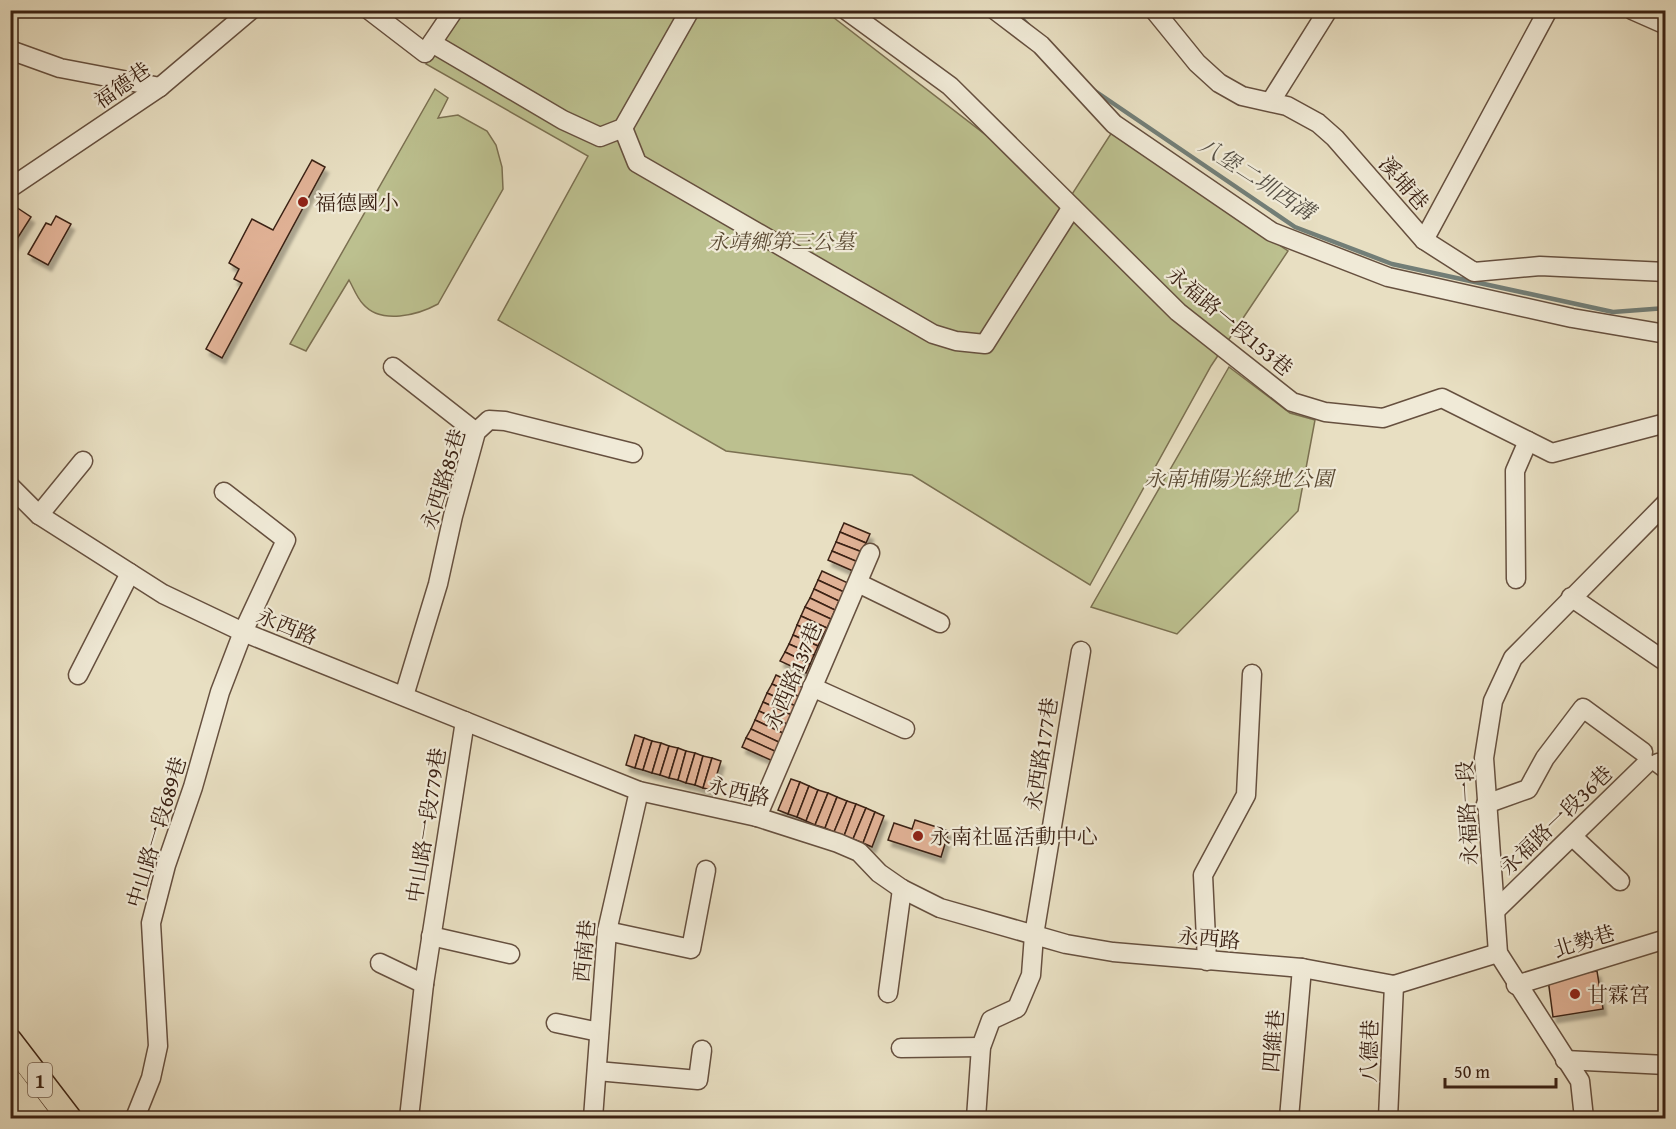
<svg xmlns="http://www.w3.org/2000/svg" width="1676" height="1129" viewBox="0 0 1676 1129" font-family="'Gentium Book Plus','Noto Serif TC',serif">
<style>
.green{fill:#bcc08f;stroke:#7b7051;stroke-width:1.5}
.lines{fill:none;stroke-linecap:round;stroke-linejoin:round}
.stream{stroke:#727e77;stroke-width:4.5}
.building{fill:#e1b296;stroke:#3a2113;stroke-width:1.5;filter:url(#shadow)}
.minor-casing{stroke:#66503f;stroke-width:21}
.major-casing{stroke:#3a2113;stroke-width:27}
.minor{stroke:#f0ead7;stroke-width:18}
.major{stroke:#e8dfc2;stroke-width:24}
.poi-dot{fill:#8f2418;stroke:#f0ead7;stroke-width:2}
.labels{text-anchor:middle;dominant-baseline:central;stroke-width:4.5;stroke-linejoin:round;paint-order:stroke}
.shield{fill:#f0ead7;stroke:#715d4e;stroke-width:1.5}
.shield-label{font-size:20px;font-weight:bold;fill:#3a2113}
.street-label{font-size:21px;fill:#3a2113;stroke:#f0ead7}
.poi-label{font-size:21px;fill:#3a2113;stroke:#f0ead7;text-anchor:start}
.park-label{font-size:21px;font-style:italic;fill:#5a4932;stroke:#f0ead7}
.water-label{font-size:22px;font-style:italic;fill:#565045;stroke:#f0ead7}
</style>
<defs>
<filter id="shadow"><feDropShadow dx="3.5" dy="6" stdDeviation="1.5" flood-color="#0004"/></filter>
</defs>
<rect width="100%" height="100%" fill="#e8dfc2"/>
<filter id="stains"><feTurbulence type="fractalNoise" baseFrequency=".00333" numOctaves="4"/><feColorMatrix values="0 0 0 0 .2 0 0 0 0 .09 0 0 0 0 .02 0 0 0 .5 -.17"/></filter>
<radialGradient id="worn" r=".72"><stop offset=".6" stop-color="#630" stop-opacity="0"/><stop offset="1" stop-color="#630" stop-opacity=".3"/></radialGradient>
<g class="green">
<path d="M457,11H825L1069,199L1112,132L1288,251L1211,366L1090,585L912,475L726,451L498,320L588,156L426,64Z"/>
<path d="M435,89L448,98L438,118L458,115L487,131L496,145L502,167L503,189L438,304C418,315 381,325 363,304C357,298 353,287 349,280L306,351L290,344Z"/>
<path d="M1229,367L1290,413L1315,420L1298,511L1177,634L1091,607Z"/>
</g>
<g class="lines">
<g class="stream">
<path d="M1014,10L1029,26"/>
<path d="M1092,89L1295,227L1392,264L1613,312L1666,308"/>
</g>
</g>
<g class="building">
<path d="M312,160L325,167L222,358L206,349L242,283L234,279L239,269L229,263L252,219L273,230Z"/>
<path d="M16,207L31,217L10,250V210Z"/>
<path d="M56,216L71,224L48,265L28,254L46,223L51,225Z"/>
<path d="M844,523L870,534L866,543L840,532Z"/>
<path d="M840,532L866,543L862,552L836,542Z"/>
<path d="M836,542L862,552L858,562L832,551Z"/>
<path d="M832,551L858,562L853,571L828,560Z"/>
<path d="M822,571L848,583L844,592L818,580Z"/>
<path d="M818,580L844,592L839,601L814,589Z"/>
<path d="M814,589L839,601L835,610L810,598Z"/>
<path d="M810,598L835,610L831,619L805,607Z"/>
<path d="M805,607L831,619L827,628L801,616Z"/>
<path d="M801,616L827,628L822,637L797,625Z"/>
<path d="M797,625L822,637L818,646L793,635Z"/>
<path d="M793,635L818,646L814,655L789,644Z"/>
<path d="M789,644L814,655L810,664L785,652Z"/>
<path d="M785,652L810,664L806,673L780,661Z"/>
<path d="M776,675L808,690L804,699L772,684Z"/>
<path d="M772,684L804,699L800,708L767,693Z"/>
<path d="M767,693L800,708L796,717L763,702Z"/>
<path d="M763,702L796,717L791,726L759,711Z"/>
<path d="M759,711L791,726L787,735L755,720Z"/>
<path d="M755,720L787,735L783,744L751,729Z"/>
<path d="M751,729L783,744L779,753L746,738Z"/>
<path d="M635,735L644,738L635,768L626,765Z"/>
<path d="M644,738L652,741L643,770L635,768Z"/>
<path d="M746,738L779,753L775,762L742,747Z"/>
<path d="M652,741L661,743L652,773L643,770Z"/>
<path d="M661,743L669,746L660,775L652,773Z"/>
<path d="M669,746L678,748L669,778L660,775Z"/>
<path d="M678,748L686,751L678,780L669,778Z"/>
<path d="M686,751L695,753L686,783L678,780Z"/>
<path d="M695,753L703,756L695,785L686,783Z"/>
<path d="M703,756L712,758L703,788L695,785Z"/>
<path d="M712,758L721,761L712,790L703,788Z"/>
<path d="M791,779L800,782L788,814L778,810Z"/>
<path d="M800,782L809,786L797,817L788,814Z"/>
<path d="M809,786L818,790L806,821L797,817Z"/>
<path d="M818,790L828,793L815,825L806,821Z"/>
<path d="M828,793L837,797L825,828L815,825Z"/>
<path d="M837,797L847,801L834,832L825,828Z"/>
<path d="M847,801L856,804L844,836L834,832Z"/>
<path d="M856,804L866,808L853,839L844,836Z"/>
<path d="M866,808L875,812L863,843L853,839Z"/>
<path d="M875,812L884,816L872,847L863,843Z"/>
<path d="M915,820L949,831L941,857L888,840L894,823L912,829Z"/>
<path d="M1597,971L1603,1009L1553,1017L1548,979Z"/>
</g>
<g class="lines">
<g class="minor-casing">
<g id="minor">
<path d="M369,10L425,53L454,10"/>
<path d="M846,10L950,86L1178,312L1292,402L1325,412L1383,418L1442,398L1552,453L1666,423"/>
<path d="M995,10L1041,45L1114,124L1272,232L1388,277L1572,318L1666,334"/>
<path d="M1154,10L1197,63L1219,83L1242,96L1287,106L1318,123L1335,138L1424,240L1474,272L1540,266L1666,272"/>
<path d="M1632,10L1666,25"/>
<path d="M432,43L563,120L600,137L623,128L690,10"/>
<path d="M10,50L60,68L160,87"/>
<path d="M1271,101L1328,10"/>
<path d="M623,128L637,163L933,334L956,341L985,344L1072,207"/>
<path d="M10,188L160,87L251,10"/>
<path d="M1424,240L1548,10"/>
<path d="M393,367L476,432"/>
<path d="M10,486L39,515L163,594L243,632L639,791L757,817L838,843L859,852L879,873L902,889L940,908L1066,944L1113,952L1302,968L1394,985L1498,953"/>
<path d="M39,515L83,461"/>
<path d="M1516,579L1515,471L1528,441"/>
<path d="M858,583L940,623"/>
<path d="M1571,597L1666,662"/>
<path d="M78,675L130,573"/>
<path d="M812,687L905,729"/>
<path d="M404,696L438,584L453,516L476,432L489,420L505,421L633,453"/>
<path d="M1658,763L1666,769"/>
<path d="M1486,804L1528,789L1545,758L1583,708L1643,752"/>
<path d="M757,817L870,553"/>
<path d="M1573,837L1620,881"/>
<path d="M1496,910L1647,763"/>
<path d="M607,931L691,949L706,870"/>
<path d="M431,936L510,954"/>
<path d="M1207,961L1203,875L1246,795L1252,674"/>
<path d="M380,963L424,984"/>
<path d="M1516,985L1666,939"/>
<path d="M888,993L902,889"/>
<path d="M556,1023L599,1032"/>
<path d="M901,1048L981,1047"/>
<path d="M1565,1060L1666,1065"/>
<path d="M597,1071L698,1080L702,1050"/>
<path d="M135,1118L151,1078L158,1046L151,923L166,865L193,787L220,692L243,632L286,540L224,492"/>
<path d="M409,1118L424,984L465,721"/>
<path d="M593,1118L607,931L639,791"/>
<path d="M976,1118L981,1047L991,1020L1017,1008L1031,975L1034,935L1081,651"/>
<path d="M1289,1118L1302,968"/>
<path d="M1388,1118L1394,985"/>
<path d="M1584,1118L1580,1081L1498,953L1484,758L1493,701L1513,658L1666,503"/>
</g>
</g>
<g class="major-casing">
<g id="major">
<path d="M10,1041L69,1118"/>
<path d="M10,1081L38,1118"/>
</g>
</g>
<use href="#minor" class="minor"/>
<use href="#major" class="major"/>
</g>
<g class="poi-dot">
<circle cx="303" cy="202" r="6"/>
<circle cx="918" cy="836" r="6"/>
<circle cx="1575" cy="994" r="6"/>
</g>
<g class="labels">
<rect class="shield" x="28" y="1063" width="24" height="34" rx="4.5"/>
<g class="shield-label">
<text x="40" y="1080">1</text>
</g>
<g class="street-label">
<text transform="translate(122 85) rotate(-35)">福德巷</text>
<text transform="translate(1404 183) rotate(49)">溪埔巷</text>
<text transform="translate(1230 321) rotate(40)">永福路一段153巷</text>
<text transform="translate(443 479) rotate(-73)">永西路85巷</text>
<text transform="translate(287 626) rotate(22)">永西路</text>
<text transform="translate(793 676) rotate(-67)">永西路137巷</text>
<text transform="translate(1041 754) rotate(-81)">永西路177巷</text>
<text transform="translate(739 791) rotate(13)">永西路</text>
<text transform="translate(1467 813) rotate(-93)">永福路一段</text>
<text transform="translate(1556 820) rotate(-44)">永福路一段36巷</text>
<text transform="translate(426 825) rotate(-81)">中山路一段779巷</text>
<text transform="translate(156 832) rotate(-73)">中山路一段689巷</text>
<text transform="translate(1209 938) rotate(5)">永西路</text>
<text transform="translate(1584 941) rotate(-17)">北勢巷</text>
<text transform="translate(584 951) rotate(-84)">西南巷</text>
<text transform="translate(1273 1041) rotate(-85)">四維巷</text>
<text transform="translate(1369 1051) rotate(-88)">八德巷</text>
</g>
<g class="poi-label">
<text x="315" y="202">福德國小</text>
<text x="930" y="836">永南社區活動中心</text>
<text x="1587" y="994">甘霖宮</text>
</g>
<g class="park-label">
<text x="781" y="241">永靖鄉第三公墓</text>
<text x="1239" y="478">永南埔陽光綠地公園</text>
</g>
<g class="water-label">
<text transform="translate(1257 178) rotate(33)">八堡二圳西溝</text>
</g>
</g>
<rect width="1676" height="1129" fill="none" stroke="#e8dfc2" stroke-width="36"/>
<rect x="12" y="12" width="1652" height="1105" fill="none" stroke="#3a2113" stroke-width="3"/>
<rect x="18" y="18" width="1640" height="1093" fill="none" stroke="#3a2113" stroke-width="1.5"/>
<path d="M1445 1078v9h111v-9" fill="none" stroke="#3a2113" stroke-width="3"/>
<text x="1454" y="1078" font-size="18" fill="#3a2113" stroke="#f0ead7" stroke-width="4.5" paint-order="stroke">50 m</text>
<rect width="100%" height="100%" filter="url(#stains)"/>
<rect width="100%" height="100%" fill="url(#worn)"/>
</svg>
